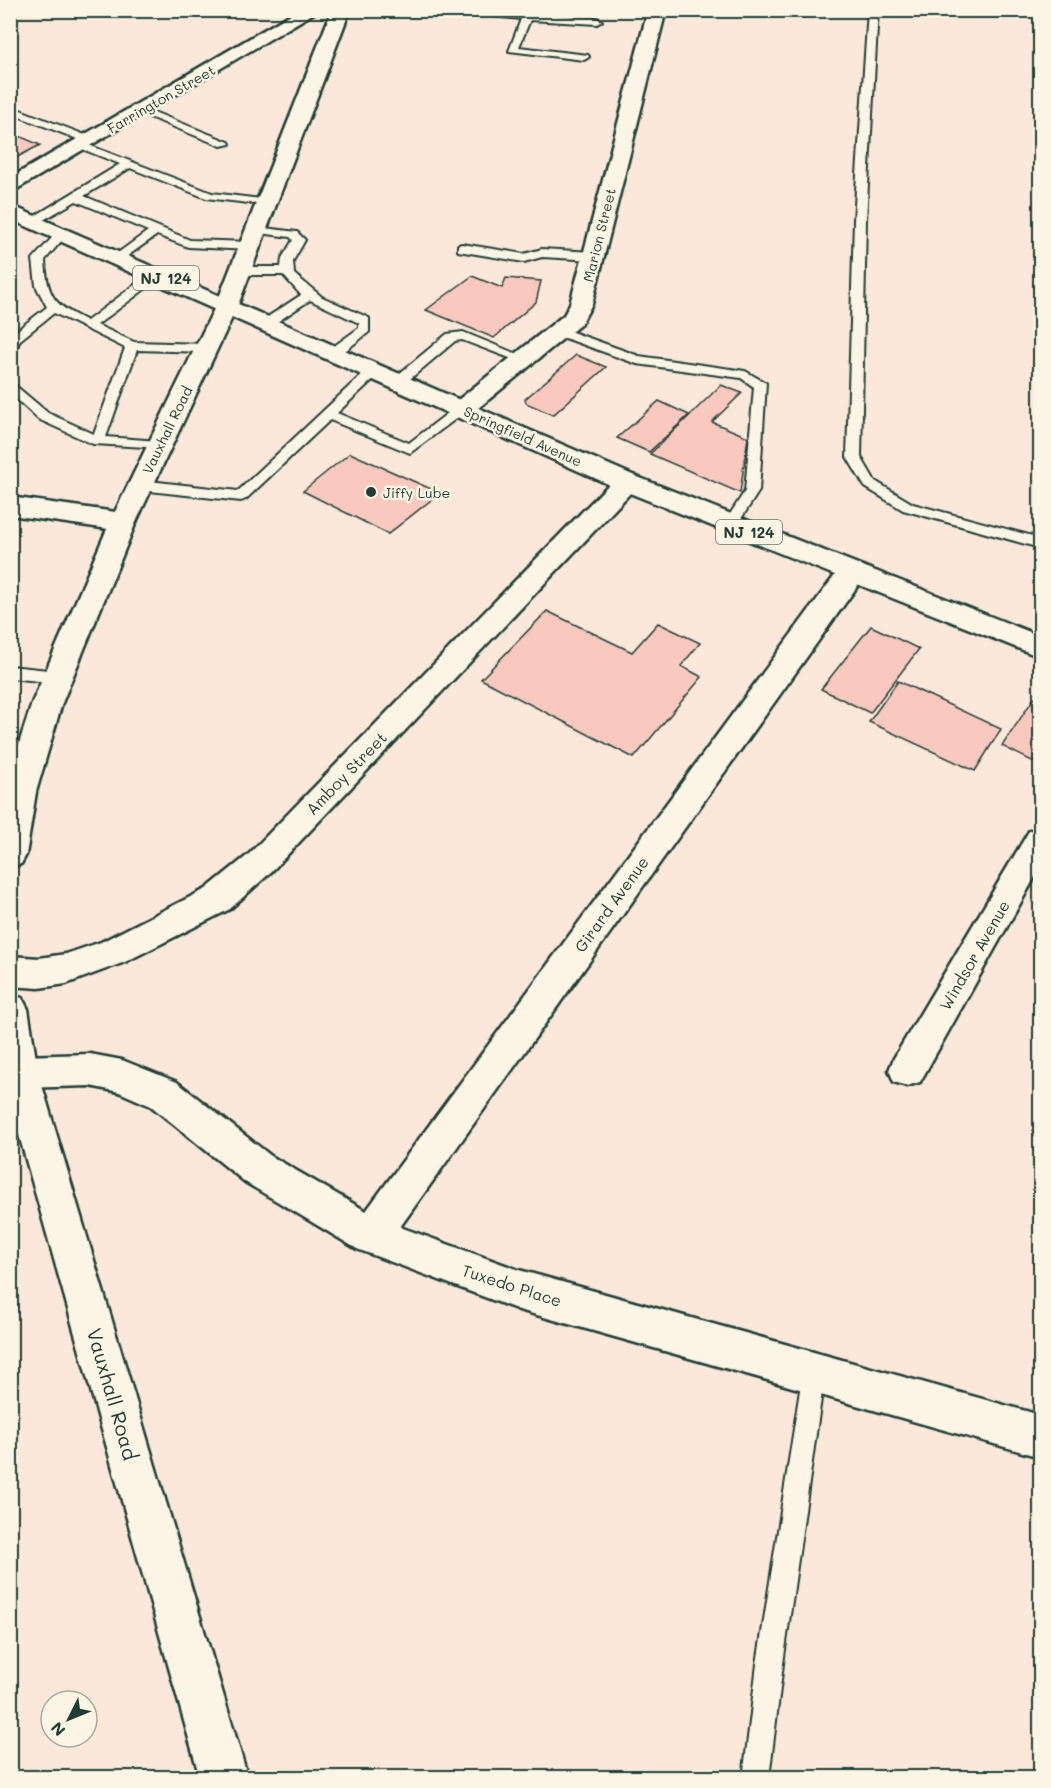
<svg xmlns="http://www.w3.org/2000/svg" width="1051" height="1788" viewBox="0 0 1051 1788" font-family="Mali,sans-serif">
<style>
.building{fill:#f9c9c0;stroke:#1f3d34;stroke-width:1.5}
.lines{fill:none;stroke-linecap:round;stroke-linejoin:round}
.lane-casing{stroke:#1f3d34;stroke-width:4}
.street-casing{stroke:#1f3d34;stroke-width:5}
.secondary-casing{stroke:#1f3d34;stroke-width:5}
.primary-casing{stroke:#1f3d34;stroke-width:5}
.lane{fill:#fcf5e5;fill-rule:evenodd}
.street{fill:#fcf5e5;fill-rule:evenodd}
.secondary{fill:#fcf5e5;fill-rule:evenodd}
.primary{fill:#fcf5e5;fill-rule:evenodd}
.poi-dot{fill:#1f3d34;stroke:#fcf5e5;stroke-width:2}
.labels{text-anchor:middle;dominant-baseline:central;stroke-width:5;stroke-linejoin:round;paint-order:stroke}
.far-street-label{font-size:14px;fill:#1f3d34;stroke:#fcf5e5}
.far-poi-label{font-size:14px;fill:#1f3d34;stroke:#fcf5e5;text-anchor:start}
.shield{fill:#fcf5e5;stroke:#617469;stroke-width:1.5}
.shield-label{font-size:15px;font-weight:bold;fill:#1f3d34}
.street-label{font-size:16px;fill:#1f3d34;stroke:#fcf5e5}
.near-street-label{font-size:20px;fill:#1f3d34;stroke:#fcf5e5}
</style>
<rect width="100%" height="100%" fill="#fbe8da"/>
<filter id="ink" filterUnits="userSpaceOnUse"><feTurbulence type="fractalNoise" baseFrequency=".0167" numOctaves="2"/><feDisplacementMap in="SourceGraphic" scale="12" xChannelSelector="R" yChannelSelector="G"/><feConvolveMatrix kernelMatrix="1 2 1 2 8 2 1 2 1" color-interpolation-filters="sRGB"/></filter>
<g filter="url(#ink)">
<g class="building">
<path d="M10,132L40,145L10,161Z"/>
<path d="M472,276L502,288L506,278L541,281L536,302L494,338L426,310Z"/>
<path d="M576,355L606,367L553,415L526,403L525,399Z"/>
<path d="M721,385L742,393L712,422L748,437L740,493L650,454Z"/>
<path d="M659,401L689,415L649,452L617,438Z"/>
<path d="M350,453L440,493L388,534L303,491Z"/>
<path d="M547,611L632,652L658,623L700,643L681,666L702,677L634,758L481,679Z"/>
<path d="M871,626L919,649L870,713L821,689Z"/>
<path d="M898,681L1001,729L975,771L869,722Z"/>
<path d="M1034,698L1040,702V765L1002,746Z"/>
</g>
<g class="lines">
<g class="lane-casing">
<g id="lane">
<path d="M428,10H478L597,18L602,21L597,24L530,20L519,47L588,55L589,57L584,60L509,51L521,19Z"/>
<path d="M868,10H878L866,220L861,457L875,481L913,504L1040,538V548L903,510L865,487L847,457L854,220Z"/>
<path d="M10,106L93,138L94,140L85,142L10,113Z"/>
<path d="M141,107L229,142L230,144L221,146L137,112V108Z"/>
<path d="M81,142L212,193L270,200L272,202L266,205L206,198L130,168L84,196L190,240L250,242L256,246L250,250L188,247L157,235L119,262L115,261V255L148,231L76,201L38,223H30V219L120,164L77,147L76,145Z"/>
<path d="M256,227L297,232L305,240L293,261L294,274L322,297L369,318V332L340,355H330V349L359,328V323L310,300L271,326H263V320L301,295L283,275H240L234,271L240,267H281L282,258L293,240L290,237L252,232V228Z"/>
<path d="M62,229L68,233L45,260C47,297 54,305 87,321L153,271H161V277L97,325L134,342L206,344L212,348L206,352L137,350L106,437L159,441L166,445L164,448L93,444L38,419L10,393V381L48,413L94,434L125,348L54,313L20,340L15,352L10,353L11,335L47,307L36,286L33,259L58,231Z"/>
<path d="M462,244L524,254L542,249L593,252L599,256L593,260L542,257L524,262L458,251V245Z"/>
<path d="M558,327L639,356L745,371L766,383L759,491L735,528H725L723,525L745,491L754,387L741,378L637,364L554,334L552,331Z"/>
<path d="M463,332L529,359L523,363L462,340L455,341L404,384H394V378L447,334Z"/>
<path d="M375,366L380,367V373L337,413L409,443L457,406L462,405L469,409L410,453L330,420L246,499L241,501L140,490L133,485L140,480L238,491L370,367Z"/>
<path d="M10,666L58,671L66,677L58,683L10,678Z"/>
<path d="M814,1360L822,1363L825,1371L783,1664L769,1778H743L757,1664L803,1371L806,1363Z"/>
</g>
</g>
<g class="street-casing">
<g id="street">
<path d="M298,10H319L10,193V178Z"/>
<path d="M648,10H666L592,304L581,324L471,414L462,417L453,414L450,409L453,404L564,315L570,304Z"/>
<path d="M626,474L635,476L639,482L635,488L270,873L230,909L125,962L66,984L39,988L10,986V956L39,958L66,954L101,942L206,889L248,855L617,476Z"/>
<path d="M10,497L123,513L132,516L136,522L132,528L123,531L10,515Z"/>
<path d="M851,565L861,567L865,574L861,581L400,1227L519,1270L1040,1415V1457L519,1310L357,1249L245,1182L151,1106L119,1092L90,1086L20,1088L10,1085V1059L20,1056L90,1054L122,1060L177,1082L271,1156L366,1211L841,567Z"/>
<path d="M1040,827V868L920,1082L907,1086L894,1082L889,1070L894,1058L1029,831Z"/>
</g>
</g>
<g class="secondary-casing">
<g id="secondary">
<path d="M332,10H350L238,305L136,522L62,703L36,792L26,855L21,864L10,868V772L32,703L110,522L216,305Z"/>
<path d="M10,994L22,998L28,1009L38,1072L248,1778H200L10,1103Z"/>
</g>
</g>
<g class="primary-casing">
<path id="primary" d="M10,205L635,476L1040,636V657L617,488L10,219Z"/>
</g>
<use href="#lane" class="lane"/>
<use href="#street" class="street"/>
<use href="#secondary" class="secondary"/>
<use href="#primary" class="primary"/>
</g>
</g>
<circle class="poi-dot" cx="371" cy="492" r="6"/>
<g class="labels">
<g class="far-street-label">
<text transform="translate(161 99) rotate(-30)">Farrington Street</text>
<text transform="translate(599 235) rotate(-76)">Marion Street</text>
<text transform="translate(167 430) rotate(-64)">Vauxhall Road</text>
<text transform="translate(523 436) rotate(24)">Springfield Avenue</text>
</g>
<g class="far-poi-label">
<text x="383" y="492">Jiffy Lube</text>
</g>
<g class="shield">
<rect x="133" y="266" width="66" height="24" rx="4.5"/>
<rect x="716" y="520" width="66" height="24" rx="4.5"/>
</g>
<g class="shield-label">
<text x="166" y="278">NJ 124</text>
<text x="749" y="532">NJ 124</text>
</g>
<g class="street-label">
<text transform="translate(346 773) rotate(-46)">Amboy Street</text>
<text transform="translate(611 904) rotate(-54)">Girard Avenue</text>
<text transform="translate(974 955) rotate(-60)">Windsor Avenue</text>
<text transform="translate(512 1285) rotate(18)">Tuxedo Place</text>
</g>
<g class="near-street-label">
<text transform="translate(113 1394) rotate(74)">Vauxhall Road</text>
</g>
</g>
<rect width="1051" height="1788" fill="none" stroke="#fcf5e5" stroke-width="36"/>
<rect x="18" y="18" width="1015" height="1752" fill="none" stroke="#1f3d34" stroke-width="2" filter="url(#ink)"/>
<g transform="translate(69 1719) rotate(227)"><circle r="28" fill="#fcf5e5" stroke="#a4ab9e" stroke-width="1.5"/>
<path d="M0-4.5L10 22L0 15L-10 22Z" fill="#1f3d34"/>
<text y="-9" font-size="16" font-weight="bold" text-anchor="middle" fill="#1f3d34">N</text>
</g>
</svg>
